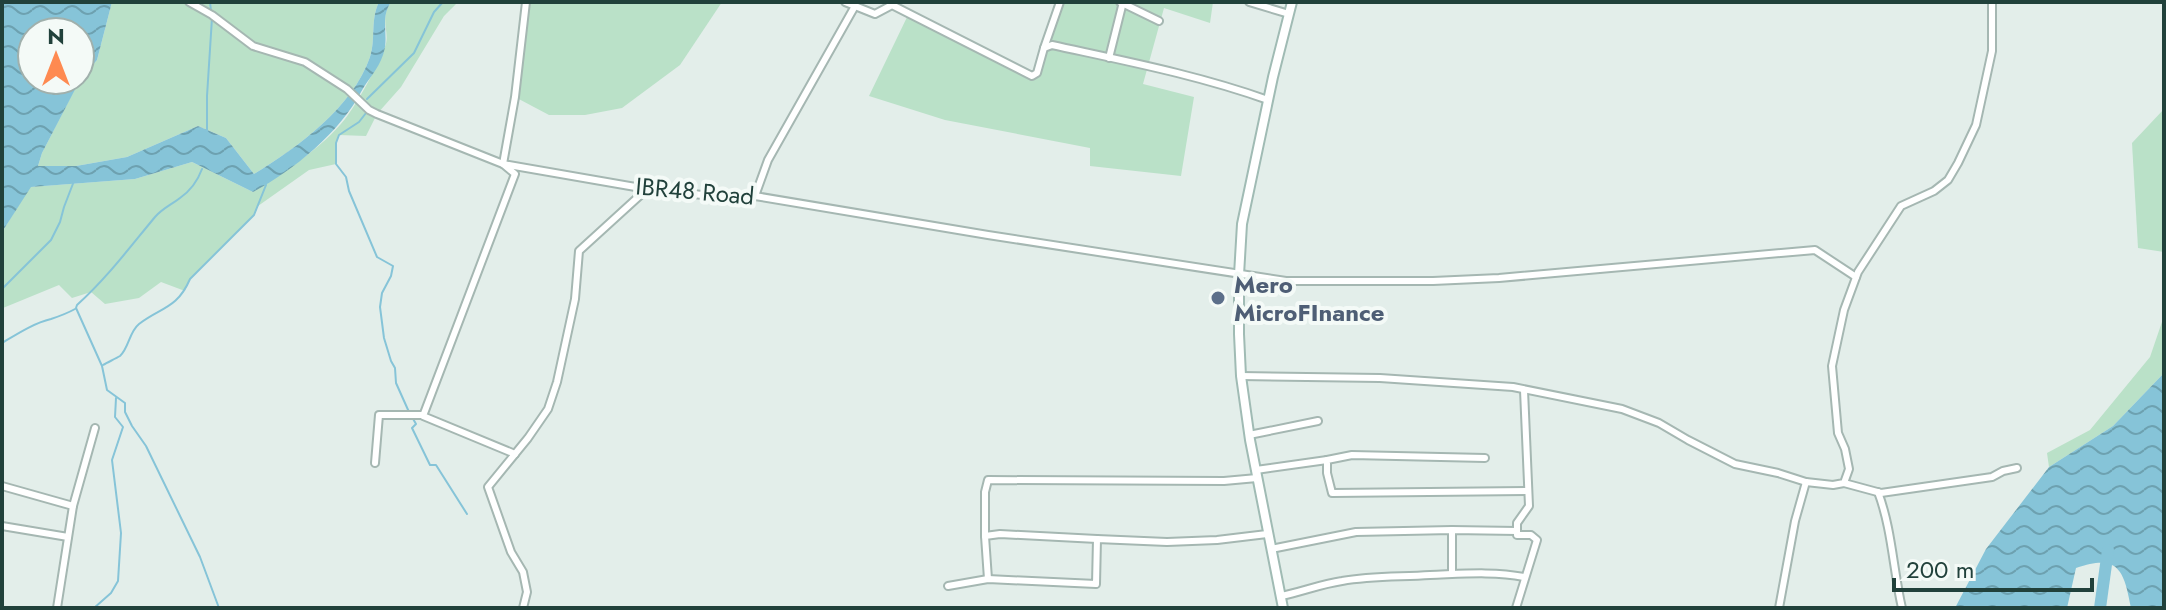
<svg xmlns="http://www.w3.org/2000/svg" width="2166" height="610" viewBox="0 0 2166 610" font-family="Jost,sans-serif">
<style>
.green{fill:#bae1c8}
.water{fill:url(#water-waves)}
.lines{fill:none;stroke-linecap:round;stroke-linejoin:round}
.stream{stroke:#86c4d8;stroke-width:2}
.river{stroke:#86c4d8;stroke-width:12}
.minor-casing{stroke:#a5b7b2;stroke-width:10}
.secondary-casing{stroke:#a0bbb4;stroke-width:12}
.minor{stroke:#fff;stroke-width:6}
.secondary{stroke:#fff;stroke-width:8}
.service-dot{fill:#5c6f8a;stroke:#f4faf7;stroke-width:3}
.labels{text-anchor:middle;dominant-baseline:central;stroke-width:8;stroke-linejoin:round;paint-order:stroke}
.street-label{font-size:24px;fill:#21413b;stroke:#f4faf7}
.service-label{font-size:24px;font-weight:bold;fill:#4e5e75;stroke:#f4faf7;text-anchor:start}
</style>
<defs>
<pattern id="water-waves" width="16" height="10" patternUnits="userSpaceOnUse" patternTransform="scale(2)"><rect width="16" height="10" fill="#86c4d8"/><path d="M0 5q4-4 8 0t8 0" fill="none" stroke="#6da1b0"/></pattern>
</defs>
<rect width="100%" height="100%" fill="#e3eeea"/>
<g class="green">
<path d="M112,2H379C370,21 376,39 370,57C353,107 297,148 254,174L226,138L198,126L127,157L76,166H38L42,153L79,81L97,60Z"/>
<path d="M391,2H458L444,16L401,87L377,114L366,136L339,135L336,143V164L309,170L258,206L254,215L190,279L185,291L161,282L139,298L105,304L91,292L72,298L59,285L3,308L2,313V232L30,187L135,179L192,162L253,192C285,171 321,149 345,119C358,102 376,69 384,49C392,33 378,21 391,2Z"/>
<path d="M526,2H722L680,65L622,108L585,115H549L515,97Z"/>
<path d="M1060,2H1213L1210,23L1164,8L1143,84L1194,97L1181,176L1090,166V148L945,120L869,96L909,13L1032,76L1037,73Z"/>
<path d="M2164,109V252L2138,248L2132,143Z"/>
<path d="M2164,316V373L2113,426L2049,467L2047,453L2090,430L2150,357Z"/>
</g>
<g class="water">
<path d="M2,2H112L97,60L80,80V32H32V80H80L42,153L38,166H76L127,157L198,126L226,138L254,174C297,148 353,107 370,57C376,39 370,21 379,2H391C379,20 390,35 383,55C378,70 368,79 361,92C340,132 293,171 253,192L192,162L135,179L31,187L2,232Z"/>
<path d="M2164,373V608H2131C2124,571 2119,553 2076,568L2067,608H1955L1986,549L2049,467L2113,426Z"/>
</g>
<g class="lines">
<g class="stream">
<path d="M210,2L211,11"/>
<path d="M367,99L414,53L434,12L443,2"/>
<path d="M366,113L359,122L339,135L336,143V164L346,177L349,191L377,257L393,266L391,276L382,293L380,307L384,338L391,361L395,368L396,383L409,412"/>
<path d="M207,131V96L212,18"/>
<path d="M202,169C198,180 190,191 180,198C171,205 163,208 155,217C130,247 107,278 77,305L76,308L102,366L107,390L125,403V412L132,426L146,446L200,557L219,608"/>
<path d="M2,289L51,240L60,222L64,207L74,181"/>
<path d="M2,343C17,334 34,323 51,319C60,316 66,314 75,309"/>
<path d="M103,365C108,362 115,359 120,356C129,348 129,332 139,324C161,307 177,309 190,279L254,215L266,185"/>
<path d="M412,417L416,424L412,428L430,465H436L467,514"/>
<path d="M94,608L111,593L118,581L121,533L112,460L123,427L115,417L116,398"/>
</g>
<path class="river" d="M2100,608L2108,550"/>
<g class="minor-casing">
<g id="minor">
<path d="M189,2L212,15L253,46L305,62L347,89L369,110L377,114L503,164L647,189L730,198L755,196L988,235L1286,281H1433L1499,278L1815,250L1856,277"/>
<path d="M845,2L875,14L892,5L1032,76L1037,73L1044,48L1052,45C1125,61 1198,75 1268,100"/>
<path d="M1120,2L1159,21"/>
<path d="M1249,2L1289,14"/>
<path d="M1044,48L1060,2"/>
<path d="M1109,58L1123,2"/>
<path d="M755,196L768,160L855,6"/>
<path d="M1241,376L1380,378L1513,387L1622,409L1659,423L1688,440L1735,464L1778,473L1806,482L1833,485L1844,483L1849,469L1845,449L1838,433L1832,366L1844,310L1858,272L1901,206L1934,191L1948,180L1958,163L1976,125L1992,51V2"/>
<path d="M1249,435L1318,421"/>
<path d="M515,454L423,416L515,174L503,164L515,97L526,2"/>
<path d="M1485,458L1352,455L1327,460V473L1332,493L1528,491"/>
<path d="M375,463L379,415H423"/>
<path d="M1256,470L1327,460"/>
<path d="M1844,483L1881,493L1992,477L2003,471L2017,468"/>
<path d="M2,486L73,506"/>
<path d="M1878,492C1892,529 1893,569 1902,608"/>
<path d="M2,526L68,537"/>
<path d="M985,536V492L988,480L1224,481L1257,478"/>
<path d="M1271,549L1356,532L1452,530L1517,531"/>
<path d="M1452,573V530"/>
<path d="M988,579L985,536L1000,534L1097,539"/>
<path d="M948,586L988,579L1096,584L1097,539L1167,542L1217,540L1267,534"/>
<path d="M1281,596C1301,592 1321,584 1342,581C1371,576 1400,577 1430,575C1461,574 1493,571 1524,577"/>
<path d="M57,608L73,506L95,428"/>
<path d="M523,608L527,592L523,572L511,552L488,487L528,438L548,409L557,382L575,299L579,251L647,189"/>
<path d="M1516,608L1537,540L1531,535H1517V523L1529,506L1524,390"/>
<path d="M1779,608L1795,521L1806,482"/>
</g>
</g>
<g class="secondary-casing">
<path id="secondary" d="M1283,608L1250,440L1241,376L1239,334V275L1242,224L1273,77L1292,2"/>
</g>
<use href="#minor" class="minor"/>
<use href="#secondary" class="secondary"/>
</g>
<circle class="service-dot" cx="1218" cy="298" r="8"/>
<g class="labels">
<g class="street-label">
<text transform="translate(695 191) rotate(5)">IBR48 Road</text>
</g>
<g class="service-label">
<text x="1234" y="284">Mero<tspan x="1234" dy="28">MicroFInance</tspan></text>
</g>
</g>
<rect width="2166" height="610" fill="none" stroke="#21413b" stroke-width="8"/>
<g transform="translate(56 56)"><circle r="38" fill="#f4faf7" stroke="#a0b0ac" stroke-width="2"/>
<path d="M0-6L14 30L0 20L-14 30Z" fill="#fe8a51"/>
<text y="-12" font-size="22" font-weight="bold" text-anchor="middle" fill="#21413b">N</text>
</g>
<path d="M1894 578v12h198v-12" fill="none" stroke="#21413b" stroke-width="4"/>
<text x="1906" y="578" font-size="24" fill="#21413b" stroke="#f4faf7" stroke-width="6" paint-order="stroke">200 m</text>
</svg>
